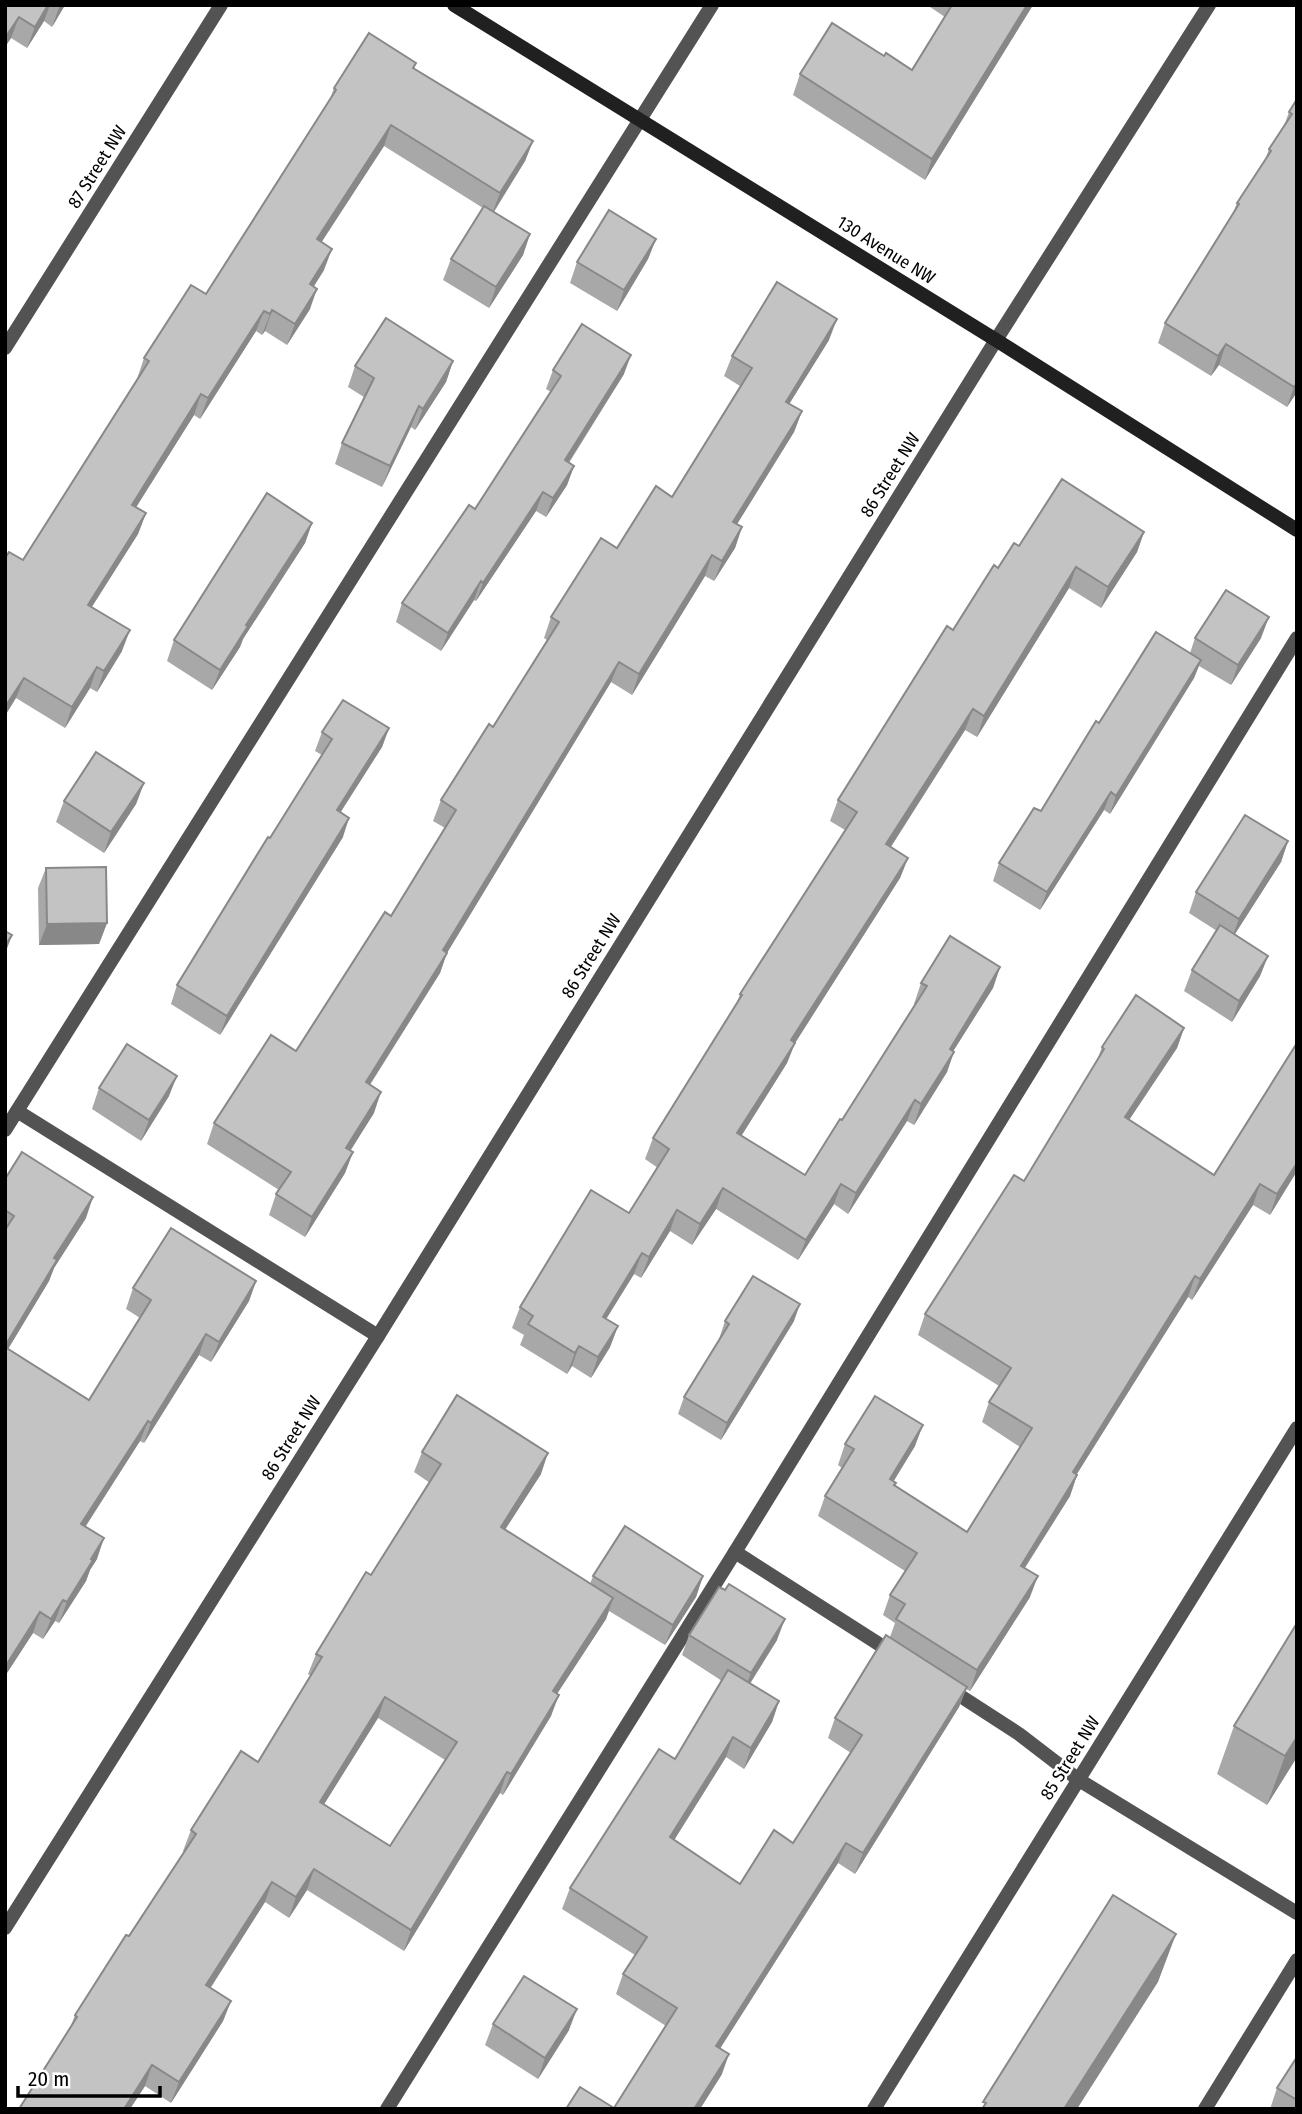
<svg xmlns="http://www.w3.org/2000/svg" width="1302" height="2114" viewBox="0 0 1302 2114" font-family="'Fira Sans Condensed',sans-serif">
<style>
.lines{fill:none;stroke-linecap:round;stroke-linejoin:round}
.lane{stroke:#535353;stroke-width:14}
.street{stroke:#535353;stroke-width:14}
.secondary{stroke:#202020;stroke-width:14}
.wall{fill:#a8a8a8;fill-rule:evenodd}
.shaded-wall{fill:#888}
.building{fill:#c3c3c3;stroke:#888;stroke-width:2;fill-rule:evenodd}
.labels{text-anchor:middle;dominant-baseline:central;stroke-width:5;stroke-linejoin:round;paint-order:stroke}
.street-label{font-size:18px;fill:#000;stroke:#fff}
</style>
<rect width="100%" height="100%" fill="#fff"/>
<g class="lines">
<g class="lane">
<path d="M17,1111L378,1336"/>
<path d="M5,1130L712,5"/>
<path d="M735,1552L896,1655"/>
<path d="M948,1688L1019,1734L1079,1780L1297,1913"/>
<path d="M387,2109L735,1552L1297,638"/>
<path d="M1205,2109L1297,1960"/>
</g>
<g class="street">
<path d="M5,348L221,5"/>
<path d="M5,1928L378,1336L996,340L1209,5"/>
<path d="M874,2109L1297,1428"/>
</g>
<path class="secondary" d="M454,5L996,340L1297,530"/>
</g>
<g class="wall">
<path d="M5,5H65L52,27L44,21L27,48L11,38L5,47Z"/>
<path d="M931,5H1033L925,180L793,95L800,74L884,56L912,70L945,17L930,7Z"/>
<path d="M416,63L414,68L533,141L525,161L494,212L530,234L523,255L489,308L443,280L451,259L483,208L384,146L321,242L324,270L314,286L310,309L287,345L265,331L262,335L256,331L200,419L194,415L136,507L146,513L138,534L92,607L122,651L97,692L90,688L65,728L16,698L23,560L137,379L144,358L206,294L329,102L334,88Z"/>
<path d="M1297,99V392L1287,407L1219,365L1211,376L1158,343L1165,323L1233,213L1237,203L1265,160L1269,149L1284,126L1289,112Z"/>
<path d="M656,239L648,259L617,311L570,283L577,262Z"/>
<path d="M829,340L789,404L802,411L794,432L737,524L742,527L735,548L714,581L705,576L632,695L611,682L447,952L440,973L370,1085L374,1113L350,1150L353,1152L345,1173L305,1237L269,1215L276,1194L279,1190L207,1144L214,1123L296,1051L391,916L445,828L433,821L441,800L493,727L547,640L544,638L551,617L617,548L672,497L740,386L724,376L732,356Z"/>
<path d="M453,361L446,382L415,430L411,427L382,487L335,464L342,443L364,397L348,387L355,366Z"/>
<path d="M553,370L624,374L569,463L574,466L567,485L546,517L536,511L476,601L474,600L441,651L396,622L402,603L475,509L551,392L546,389Z"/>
<path d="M312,523L305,543L243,639L240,647L212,690L167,661L174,640Z"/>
<path d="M1144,532L1137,552L1101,608L1069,588L977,737L965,730L891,847L908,858L900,878L795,1043L787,1063L741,1136L805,1175L842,1120L916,1005L914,1004L921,983L1000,967L993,988L953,1051L947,1072L914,1125L907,1121L848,1214L834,1204L798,1260L716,1209L692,1245L670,1231L641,1278L634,1274L606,1319L618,1326L610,1347L591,1378L572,1366L567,1374L520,1345L524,1335L512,1328L520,1307L629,1213L658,1168L645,1159L653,1138L737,1003L740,994L845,830L830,821L838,800L953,630L998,568L1019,546Z"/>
<path d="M1195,638H1261L1231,685L1199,666L1194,678L1110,814L1104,810L1040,910L993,881L999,863L1041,811L1099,723L1190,653Z"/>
<path d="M389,728L382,747L340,812L343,837L220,1035L171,1004L177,985L322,755L315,751L322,732Z"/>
<path d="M144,783L136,804L104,853L56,822L64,801Z"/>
<path d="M1288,841L1281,862L1235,934L1268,956L1260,976L1232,1022L1184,991L1192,970L1217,931L1189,913L1196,892Z"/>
<path d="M46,868L107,923L99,944L39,945L38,888Z"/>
<path d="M1184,1028L1177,1048L1129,1120L1214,1175L1297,1043V1171L1270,1215L1253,1205L1192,1300L1188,1297L1155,1348L1076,1475H1077L1070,1496L1025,1568L1030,1597L970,1691L966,1689L959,1707L855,1874L838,1863L720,2048L722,2074L700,2109H566L614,2108L666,2026L616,1994L623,1974L635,1955L562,1909L570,1888L675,1759L722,1681L682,1655L689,1635L777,1640L750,1684L779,1701L772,1722L744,1769L726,1757L674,1840L740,1884L793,1843L851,1753L828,1738L835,1718L890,1637L895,1623L883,1615L890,1595L905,1571L818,1516L825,1496L842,1468L838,1465L845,1444L915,1446L893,1482L895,1486L967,1532L1020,1447L982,1422L989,1402L999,1386L918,1335L925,1314L1024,1181L1096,1063L1102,1047Z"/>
<path d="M99,1088L169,1096L141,1141L92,1109Z"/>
<path d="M5,1179L86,1218L54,1268L49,1281L8,1349L89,1400L140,1318L126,1309L133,1288L256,1281L249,1301L211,1362L199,1355L144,1443L140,1441L86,1526L97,1559L90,1570L86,1581L59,1623L55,1621L43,1639L33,1633L5,1676Z"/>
<path d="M725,1321H794L721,1440L678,1414L684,1397L720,1339H719Z"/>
<path d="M422,1452L541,1474L505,1529L590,1584L593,1576H703L696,1597L665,1645L609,1611L606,1619L557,1694L551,1716L503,1795L500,1793L404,1951L307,1890L289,1918L265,1902L210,1988L231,2001L223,2021L171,2103L145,2086L130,2109H19L70,2028L75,2015L129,1936L184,1852L183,1851L191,1830L258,1762L311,1676L308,1674L316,1654L371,1575L430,1483L414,1472ZM378,1718L445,1760L390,1846L324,1804Z"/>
<path d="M1234,1726L1297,1757L1267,1805L1217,1774Z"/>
<path d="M493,2024L569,2030L538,2079L485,2045Z"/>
<path d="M1297,2057V2109H1270L1277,2088Z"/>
</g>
<g class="shaded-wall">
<path d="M48,5H50L44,21L27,48L35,27Z"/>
<path d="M60,5H65L52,27Z"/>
<path d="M1027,5H1033L925,180L932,159Z"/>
<path d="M19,17L11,38L5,47V38Z"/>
<path d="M391,125L384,146L310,260L317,239Z"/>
<path d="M533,141L525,161L492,214L500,193Z"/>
<path d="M530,234L523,255L489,308L496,287Z"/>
<path d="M656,239L648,259L617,311L624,290Z"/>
<path d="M332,249L324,270L302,305L310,284Z"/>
<path d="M317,289L310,309L287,345L295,324Z"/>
<path d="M272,310L265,331L262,335L270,314Z"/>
<path d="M264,311L256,331L200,419L208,398Z"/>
<path d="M837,319L829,340L778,422L786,402Z"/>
<path d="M1226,344L1219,365L1211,376L1218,356Z"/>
<path d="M631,355L624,374L558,479L565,460Z"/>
<path d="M453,361L446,382L415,430L423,409Z"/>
<path d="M1297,383V392L1287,407L1294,387Z"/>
<path d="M201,394L194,415L125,525L132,505Z"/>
<path d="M419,406L411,427L382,487L390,466Z"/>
<path d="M802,411L794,432L726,542L733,522Z"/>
<path d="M574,466L567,485L546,517L553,498Z"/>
<path d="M543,492L536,511L476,601L483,583Z"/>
<path d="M146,513L138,534L80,625L88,605Z"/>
<path d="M312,523L305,543L243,639L240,647L212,690L220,670L246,625Z"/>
<path d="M742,527L735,548L714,581L722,561Z"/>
<path d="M1144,532L1137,552L1101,608L1108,587Z"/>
<path d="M712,555L705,576L632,695L639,674Z"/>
<path d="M1076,567L1069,588L977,737L984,716Z"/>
<path d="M481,581L474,600L441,651L448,633Z"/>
<path d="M1269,617L1261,638L1231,685L1238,665Z"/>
<path d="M130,630L122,651L97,692L104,671Z"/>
<path d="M1201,660L1194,678L1110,814L1116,796Z"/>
<path d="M619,662L611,682L438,968L447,953L440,973L358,1103L366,1082L443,950Z"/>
<path d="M97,667L90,688L65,728L72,707Z"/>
<path d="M24,678L16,698L5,716V707Z"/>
<path d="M973,709L965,730L879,865L886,844Z"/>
<path d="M389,728L382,747L330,829L337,810Z"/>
<path d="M144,783L136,804L104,853L111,832Z"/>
<path d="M1111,792L1104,810L1040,910L1047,892Z"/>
<path d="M349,818L343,837L220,1035L227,1016Z"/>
<path d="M1288,841L1281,862L1231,940L1239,919Z"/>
<path d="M908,858L900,878L795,1043L787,1063L730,1154L737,1133L791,1040Z"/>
<path d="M107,923L99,944L39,945L47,924Z"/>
<path d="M12,935L5,954V946Z"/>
<path d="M1268,956L1260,976L1232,1022L1239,1001Z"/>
<path d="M1000,967L993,988L942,1069L950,1049Z"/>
<path d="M1184,1028L1177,1048L1117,1138L1125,1117Z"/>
<path d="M954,1052L947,1072L914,1125L921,1104Z"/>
<path d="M177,1076L169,1096L141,1141L149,1120Z"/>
<path d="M381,1092L374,1113L339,1169L346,1148Z"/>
<path d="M915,1100L907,1121L848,1214L856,1193Z"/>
<path d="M353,1152L345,1173L305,1237L312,1217Z"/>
<path d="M1297,1163V1171L1270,1215L1277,1194Z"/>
<path d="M841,1184L834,1204L798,1260L806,1240Z"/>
<path d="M1260,1184L1253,1205L1192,1300L1200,1279Z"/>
<path d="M723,1188L716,1209L692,1245L700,1224Z"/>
<path d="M93,1197L86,1218L54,1268L49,1281L5,1354V1346L54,1258Z"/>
<path d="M677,1210L670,1231L641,1278L649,1257Z"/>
<path d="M642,1253L634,1274L595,1337L603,1317Z"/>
<path d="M1195,1276L1188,1297L1065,1493L1073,1472Z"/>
<path d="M256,1281L249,1301L211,1362L219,1342Z"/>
<path d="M800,1304L794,1321L721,1440L727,1423Z"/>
<path d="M618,1326L610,1347L591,1378L598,1357Z"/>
<path d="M206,1334L199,1355L144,1443L151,1423Z"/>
<path d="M579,1346L572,1366L567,1374L575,1353Z"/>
<path d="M148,1421L140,1441L74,1544L81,1524Z"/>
<path d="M923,1425L915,1446L882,1500L890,1479Z"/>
<path d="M548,1453L541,1474L494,1547L501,1527Z"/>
<path d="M1077,1475L1070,1496L1013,1586L1021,1566Z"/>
<path d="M104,1538L97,1559L90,1570L86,1581L59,1623L67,1602Z"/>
<path d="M703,1576L696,1597L665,1645L673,1625Z"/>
<path d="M1038,1576L1030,1597L970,1691L977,1670Z"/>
<path d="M613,1598L606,1619L545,1712L553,1691Z"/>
<path d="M63,1600L55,1621L43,1639L51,1619Z"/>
<path d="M40,1612L33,1633L5,1676V1667Z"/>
<path d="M785,1619L777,1640L743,1694L751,1673Z"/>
<path d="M967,1687L959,1707L855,1874L863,1853Z"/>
<path d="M559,1695L551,1716L503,1795L511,1774Z"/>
<path d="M385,1697L378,1718L313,1822L320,1802Z"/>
<path d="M779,1701L772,1722L744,1769L751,1748Z"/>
<path d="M733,1737L726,1757L663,1858L670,1837Z"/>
<path d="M1297,1737V1757L1267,1805L1285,1756Z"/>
<path d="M507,1772L500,1793L404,1951L411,1930Z"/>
<path d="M846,1843L838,1863L709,2066L716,2046Z"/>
<path d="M314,1869L307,1890L289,1918L296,1897Z"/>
<path d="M272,1882L265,1902L199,2006L206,1985Z"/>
<path d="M1176,1934L1158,1982L1077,2109H1064Z"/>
<path d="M231,2001L223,2021L171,2103L179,2082Z"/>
<path d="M577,2009L569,2030L538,2079L545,2058Z"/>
<path d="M729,2054L722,2074L700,2109H694Z"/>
<path d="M152,2065L145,2086L130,2109H124Z"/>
</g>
<g class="building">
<path d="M5,5H48L35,27L19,17L5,38Z"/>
<path d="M952,5H1027L932,159L800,74L832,23L884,56L886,53L912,70Z"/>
<path d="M369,33L416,63L413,68L533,141L500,193L391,125L317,239L332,249L310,284L317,289L295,324L272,310L270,314L264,311L208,398L201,394L132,505L146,513L88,605L130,630L104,671L97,667L72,707L24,678L5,707V558L9,552L23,560L149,361L144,358L191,285L206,294L336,90L334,88Z"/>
<path d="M1297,99V383L1294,387L1226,344L1218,356L1165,323L1239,204L1237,203L1271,151L1269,149L1292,114L1289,112Z"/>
<path d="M484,206L530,234L496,287L451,259Z"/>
<path d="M609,210L656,239L624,290L577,262Z"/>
<path d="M777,282L837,319L786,402L802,411L733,522L742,527L722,561L712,555L639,674L619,662L443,950L447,953L366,1082L381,1092L346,1148L353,1152L312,1217L276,1194L291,1172L214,1123L271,1035L296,1051L385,912L391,916L456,810L441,800L489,724L493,727L559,622L551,617L601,538L617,548L656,486L672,497L752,368L732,356Z"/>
<path d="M386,318L453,361L423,409L419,406L390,466L342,443L374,378L355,366Z"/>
<path d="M582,324L631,355L565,460L574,466L553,498L543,492L483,583L481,581L448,633L402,603L469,505L475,509L561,376L553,370Z"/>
<path d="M1062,479L1144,532L1108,587L1076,567L984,716L973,709L886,844L908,858L791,1040L795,1043L737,1133L805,1175L840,1119L842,1120L927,986L921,983L950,936L1000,967L950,1049L954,1052L921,1104L915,1100L856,1193L841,1184L806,1240L723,1188L700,1224L677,1210L649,1257L642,1253L603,1317L618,1326L598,1357L579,1346L575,1353L528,1324L533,1316L520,1307L591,1190L629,1213L669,1149L653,1138L742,995L740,994L857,812L838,800L947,626L953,630L994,565L998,568L1014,543L1019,546Z"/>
<path d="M267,493L312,523L246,625L248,626L220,670L174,640Z"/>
<path d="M1226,590L1269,617L1238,665L1195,638Z"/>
<path d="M1156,632L1201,660L1116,796L1111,792L1047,892L999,863L1034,808L1041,811L1096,721L1099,723Z"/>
<path d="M343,700L389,728L337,810L349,818L227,1016L177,985L268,837L270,838L332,739L322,732Z"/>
<path d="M96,752L144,783L111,832L64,801Z"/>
<path d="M1245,815L1288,841L1239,919L1196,892Z"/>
<path d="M106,867L107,923L47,924L46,868Z"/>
<path d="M1220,925L1268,956L1239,1001L1192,970Z"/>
<path d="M5,931L12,935L5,946Z"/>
<path d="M1136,995L1184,1028L1125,1117L1214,1175L1297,1043V1163L1277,1194L1260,1184L1200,1279L1195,1276L1163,1327L1073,1472L1077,1475L1021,1566L1038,1576L977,1670L896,1619L905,1604L890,1595L917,1553L825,1496L854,1449L845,1444L875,1396L923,1425L890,1479L896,1483L894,1485L967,1532L1032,1428L989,1402L1011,1368L925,1314L1014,1175L1024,1181L1104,1049L1102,1047Z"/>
<path d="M127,1044L177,1076L149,1120L99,1088Z"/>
<path d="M22,1152L93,1197L54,1258L57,1260L5,1346V1230L14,1216L5,1210V1179Z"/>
<path d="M171,1228L256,1281L219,1342L206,1334L151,1423L148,1421L81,1524L104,1538L91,1559L93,1560L67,1602L63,1600L51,1619L40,1612L5,1667V1347L89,1400L151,1300L133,1288Z"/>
<path d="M753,1276L800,1304L727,1423L684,1397L729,1324L725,1321Z"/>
<path d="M457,1395L548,1453L501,1527L613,1598L553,1691L559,1695L511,1774L507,1772L411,1930L314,1869L296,1897L272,1882L206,1985L231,2001L179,2082L152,2065L124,2109H19L77,2017L75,2015L126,1935L129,1936L196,1834L191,1830L241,1751L258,1762L322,1657L316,1654L343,1610L366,1572L371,1575L441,1464L422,1452ZM385,1697L457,1742L390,1846L320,1802Z"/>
<path d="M625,1526L703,1576L673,1625L593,1576Z"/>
<path d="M729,1584L785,1619L751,1673L689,1635L719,1587L725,1590Z"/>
<path d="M1297,1623V1737L1285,1756L1234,1726Z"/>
<path d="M886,1635L967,1687L863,1853L846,1843L716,2046L729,2054L694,2109H566L580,2087L614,2108L677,2008L623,1974L647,1937L570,1888L659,1749L675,1759L728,1670L779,1701L751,1748L733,1737L670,1837L740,1884L774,1830L793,1843L862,1735L835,1718Z"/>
<path d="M1113,1895L1176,1934L1064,2109H982L986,2103L983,2102Z"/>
<path d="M524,1976L577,2009L545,2058L493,2024Z"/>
<path d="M1297,2057V2100L1277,2088Z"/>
</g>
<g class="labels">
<g class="street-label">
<text transform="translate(97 167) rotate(-58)">87 Street NW</text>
<text transform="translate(886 250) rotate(32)">130 Avenue NW</text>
<text transform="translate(890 475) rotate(-58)">86 Street NW</text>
<text transform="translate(591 956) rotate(-58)">86 Street NW</text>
<text transform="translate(291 1438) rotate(-58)">86 Street NW</text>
<text transform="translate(1070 1758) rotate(-58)">85 Street NW</text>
</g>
</g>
<rect width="1302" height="2114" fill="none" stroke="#000000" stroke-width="14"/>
<path d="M18 2086v10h142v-10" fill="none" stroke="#000000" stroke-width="3.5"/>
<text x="28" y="2086" font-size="21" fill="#000000" stroke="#ffffff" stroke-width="5" paint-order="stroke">20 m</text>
</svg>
